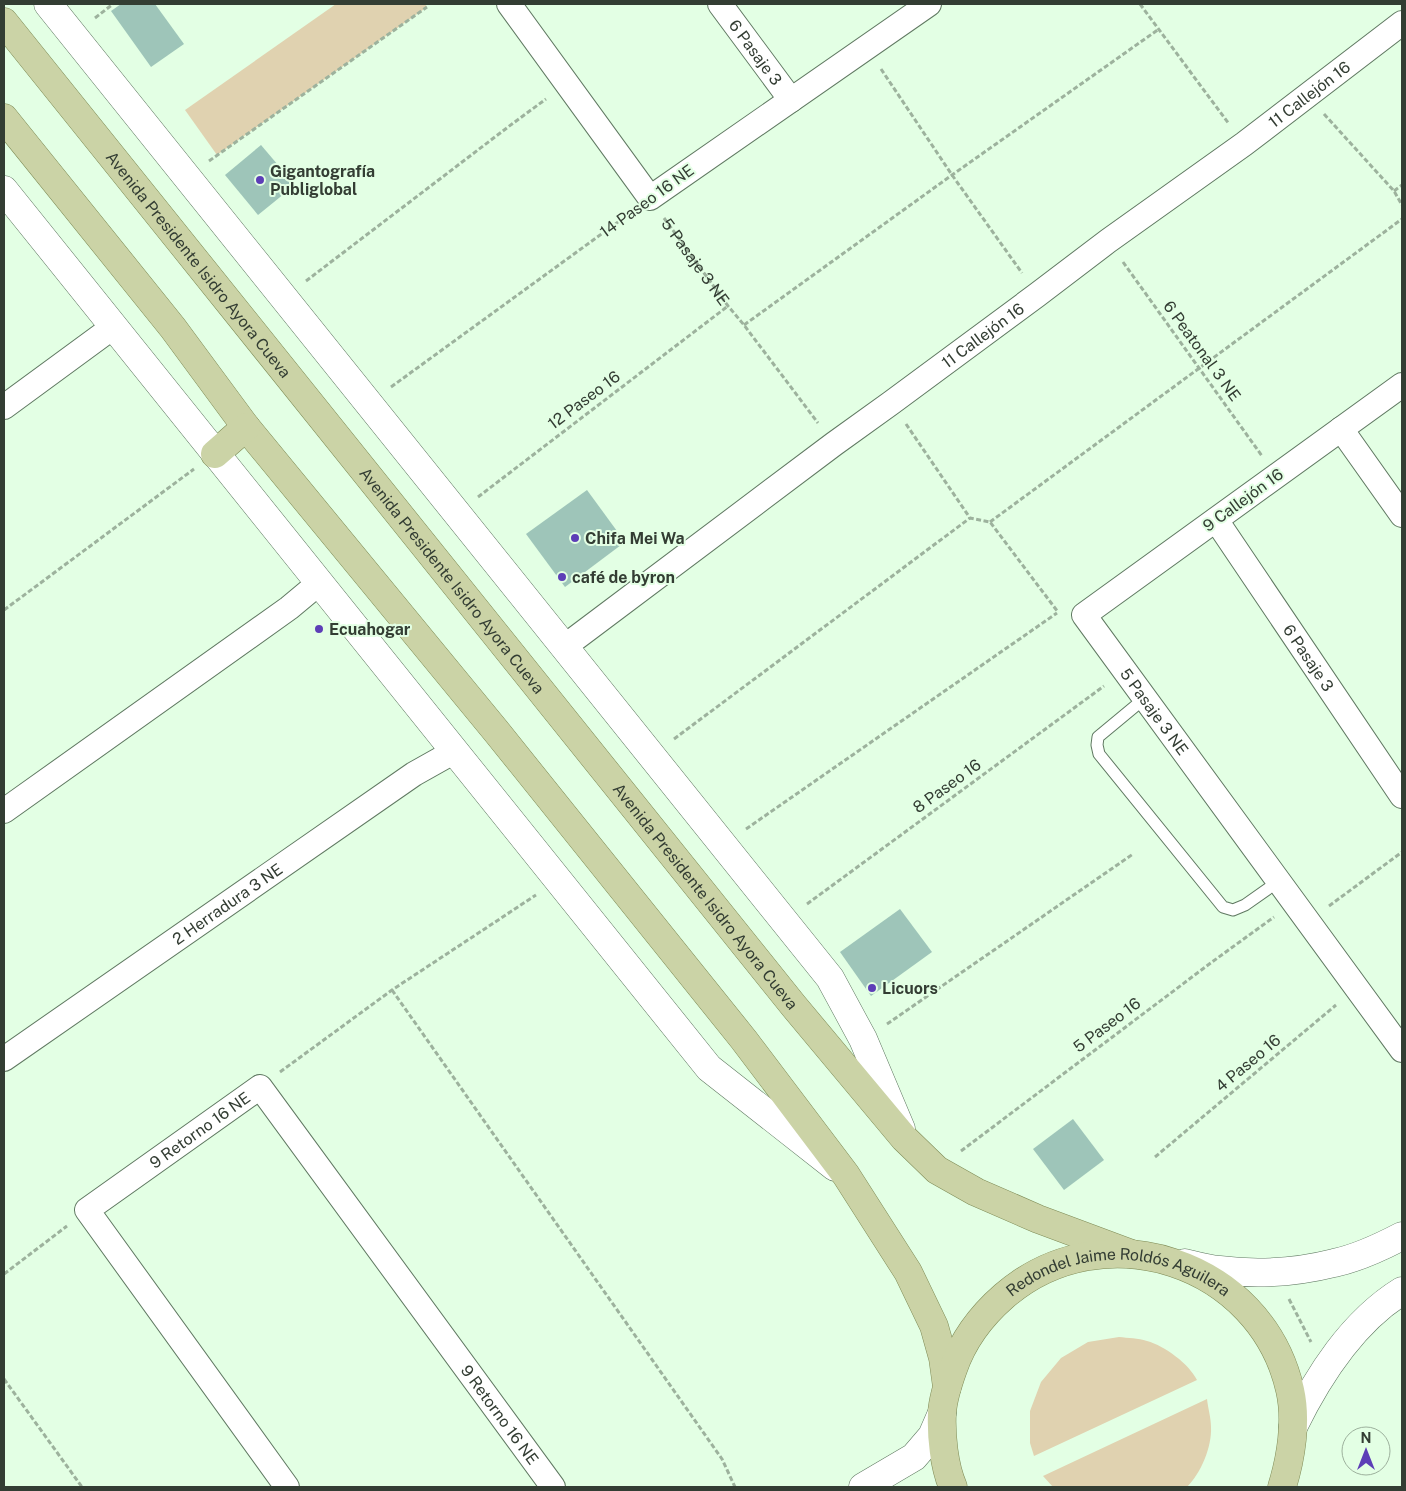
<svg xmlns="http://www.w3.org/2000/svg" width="1406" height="1491" viewBox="0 0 1406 1491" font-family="'Public Sans',sans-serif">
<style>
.green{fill:#e0d2b0}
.building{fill:#9ec5b9}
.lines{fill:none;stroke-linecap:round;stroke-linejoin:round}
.lane-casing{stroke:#607962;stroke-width:13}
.street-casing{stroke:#607962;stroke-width:26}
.secondary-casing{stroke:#607962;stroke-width:29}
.primary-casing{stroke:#7f8c57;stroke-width:29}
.path{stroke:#9db29d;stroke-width:3;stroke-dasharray:5 2.5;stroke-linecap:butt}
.lane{stroke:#fff;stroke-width:11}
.street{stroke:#fff;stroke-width:24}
.secondary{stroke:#fff;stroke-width:28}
.primary{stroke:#cbd3a6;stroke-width:28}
.poi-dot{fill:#5d3eb7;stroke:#e3ffe4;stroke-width:2}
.labels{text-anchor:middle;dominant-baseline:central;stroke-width:4;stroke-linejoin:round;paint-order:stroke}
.street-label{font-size:16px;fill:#333d33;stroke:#e3ffe4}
.poi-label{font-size:16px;font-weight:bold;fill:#333d33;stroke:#e3ffe4;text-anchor:start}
</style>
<rect width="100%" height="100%" fill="#e3ffe4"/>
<g class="green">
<path d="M336,4H425L427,7L217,155L185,110Z"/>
<path d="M1119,1337C1128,1338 1138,1338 1147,1341C1165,1346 1189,1364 1197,1380L1034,1456L1030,1443V1411L1041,1382L1061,1358L1088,1342Z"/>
<path d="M1207,1399C1208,1408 1211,1418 1211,1427C1212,1447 1201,1473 1187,1487H1053L1043,1476Z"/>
</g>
<g class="building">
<path d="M121,4H155L184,44L151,67L111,11Z"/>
<path d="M261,145L295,185L258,215L225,175Z"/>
<path d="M587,490L625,542L565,587L526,534Z"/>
<path d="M900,909L932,952L871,996L840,952Z"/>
<path d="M1073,1119L1104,1160L1064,1190L1033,1149Z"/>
</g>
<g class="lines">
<g class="lane-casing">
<path id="lane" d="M1145,698L1098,737L1097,745L1099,754L1223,907L1233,910L1245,905L1279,881"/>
</g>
<g class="street-casing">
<g id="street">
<path d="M509,4L650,198L929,4"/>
<path id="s2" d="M720,4L791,100"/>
<path id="s3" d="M1402,385L1084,615L1402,1050"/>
<path d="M4,407L113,327"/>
<path d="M1341,429L1402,515"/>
<path id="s4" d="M1216,520L1402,796"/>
<path id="s5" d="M564,647L834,444L891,403L1037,295L1108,241L1244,144L1402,23"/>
<path d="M4,811L289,608L319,583"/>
<path id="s6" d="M4,1059L414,774L455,751"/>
<path id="s7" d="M287,1487L87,1210L260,1087L553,1487"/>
</g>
</g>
<g class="secondary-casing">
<g id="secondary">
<path d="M48,4L830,978L863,1039L901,1129"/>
<path d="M4,190L709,1068L835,1167"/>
<path d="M1185,1263C1197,1266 1208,1269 1219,1270C1257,1275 1298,1272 1334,1263C1358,1258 1381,1247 1402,1236"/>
<path d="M1293,1427C1318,1376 1352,1322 1402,1291"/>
<path d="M863,1487L914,1457L932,1436L942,1413"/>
</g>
</g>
<g class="primary-casing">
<g id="primary">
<path id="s8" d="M4,22L793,1005L904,1138L937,1170L976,1192L1038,1219L1132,1254"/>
<path d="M4,118L173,328L246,427L496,731L744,1040L846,1175L908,1272L934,1326L943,1358L947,1387"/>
<path d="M215,454L246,427"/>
<path id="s9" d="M953,1487C944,1466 941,1436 942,1413C943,1398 948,1383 953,1369C963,1340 981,1316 1004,1296C1103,1210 1261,1262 1290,1390C1297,1421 1291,1458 1282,1487"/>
</g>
</g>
<g class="path">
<path d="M1140,4L1229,124"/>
<path d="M95,18L113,4"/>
<path d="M881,69L952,175L1022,273"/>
<path d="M1324,114L1394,191L1402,205"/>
<path d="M209,161L427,7"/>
<path d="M1394,191L1402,185"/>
<path id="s1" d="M664,218L728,306L744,325L818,423"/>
<path d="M1123,262L1262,456"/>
<path d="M306,281L512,124L546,99"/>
<path d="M744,325L952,175L1159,29"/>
<path d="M391,387L629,214"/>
<path d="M906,424L970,518L990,522L1058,612"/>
<path d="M478,497L728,306"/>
<path d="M990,522L1402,219"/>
<path d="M4,610L194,469"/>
<path d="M674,739L970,518"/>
<path d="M746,829L1057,613"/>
<path d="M807,904L1104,686"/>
<path d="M1329,906L1402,852"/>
<path d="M392,990L722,1459L735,1487"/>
<path d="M887,1024L1133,854"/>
<path d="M280,1072L392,990L536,895"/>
<path d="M961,1151L1212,962L1274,917"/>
<path d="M1155,1157L1336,1005"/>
<path d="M4,1274L67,1226"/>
<path d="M1289,1299L1311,1342"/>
<path d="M4,1379L82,1487"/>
</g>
<use href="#lane" class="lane"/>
<use href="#street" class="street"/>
<use href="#secondary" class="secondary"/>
<use href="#primary" class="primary"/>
</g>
<g class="poi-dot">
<circle cx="260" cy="180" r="5"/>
<circle cx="575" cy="538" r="5"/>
<circle cx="562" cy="577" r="5"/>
<circle cx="319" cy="629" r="5"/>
<circle cx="872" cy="988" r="5"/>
</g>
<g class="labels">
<g class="street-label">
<text stroke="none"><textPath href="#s2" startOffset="60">6 Pasaje 3</textPath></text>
<text stroke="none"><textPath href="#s5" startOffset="928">11 Callejón 16</textPath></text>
<text transform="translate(647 201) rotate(-36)">14 Paseo 16 NE</text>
<text stroke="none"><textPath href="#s1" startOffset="54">5 Pasaje 3 NE</textPath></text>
<text stroke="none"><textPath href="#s8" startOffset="311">Avenida Presidente Isidro Ayora Cueva</textPath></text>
<text stroke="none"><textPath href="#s5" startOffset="522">11 Callejón 16</textPath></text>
<text transform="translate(1202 351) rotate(54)">6 Peatonal 3 NE</text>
<text transform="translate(584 400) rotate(-37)">12 Paseo 16</text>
<text transform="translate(1243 500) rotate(-36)">9 Callejón 16</text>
<text stroke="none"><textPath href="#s8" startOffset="716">Avenida Presidente Isidro Ayora Cueva</textPath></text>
<text stroke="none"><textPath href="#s4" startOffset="166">6 Pasaje 3</textPath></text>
<text stroke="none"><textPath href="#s3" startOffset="512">5 Pasaje 3 NE</textPath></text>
<text transform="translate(947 786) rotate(-36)">8 Paseo 16</text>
<text stroke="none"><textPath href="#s8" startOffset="1121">Avenida Presidente Isidro Ayora Cueva</textPath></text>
<text stroke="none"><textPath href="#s6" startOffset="272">2 Herradura 3 NE</textPath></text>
<text transform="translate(1107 1025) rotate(-37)">5 Paseo 16</text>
<text transform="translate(1248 1063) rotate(-40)">4 Paseo 16</text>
<text stroke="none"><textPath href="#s7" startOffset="480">9 Retorno 16 NE</textPath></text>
<text stroke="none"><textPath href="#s9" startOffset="335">Redondel Jaime Roldós Aguilera</textPath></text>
<text stroke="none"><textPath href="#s7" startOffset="960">9 Retorno 16 NE</textPath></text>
</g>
<g class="poi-label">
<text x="270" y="171">Gigantografía<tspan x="270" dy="18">Publiglobal</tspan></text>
<text x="585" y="538">Chifa Mei Wa</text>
<text x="572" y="577">café de byron</text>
<text x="329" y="629">Ecuahogar</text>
<text x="882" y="988">Licuors</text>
</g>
</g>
<rect width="1406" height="1491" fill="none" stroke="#333d33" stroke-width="10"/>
<g transform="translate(1366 1451)"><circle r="24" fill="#e3ffe4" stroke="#9db19d"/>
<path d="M0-4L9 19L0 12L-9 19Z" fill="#5d3eb7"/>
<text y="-8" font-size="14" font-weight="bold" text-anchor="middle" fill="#333d33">N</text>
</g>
</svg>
